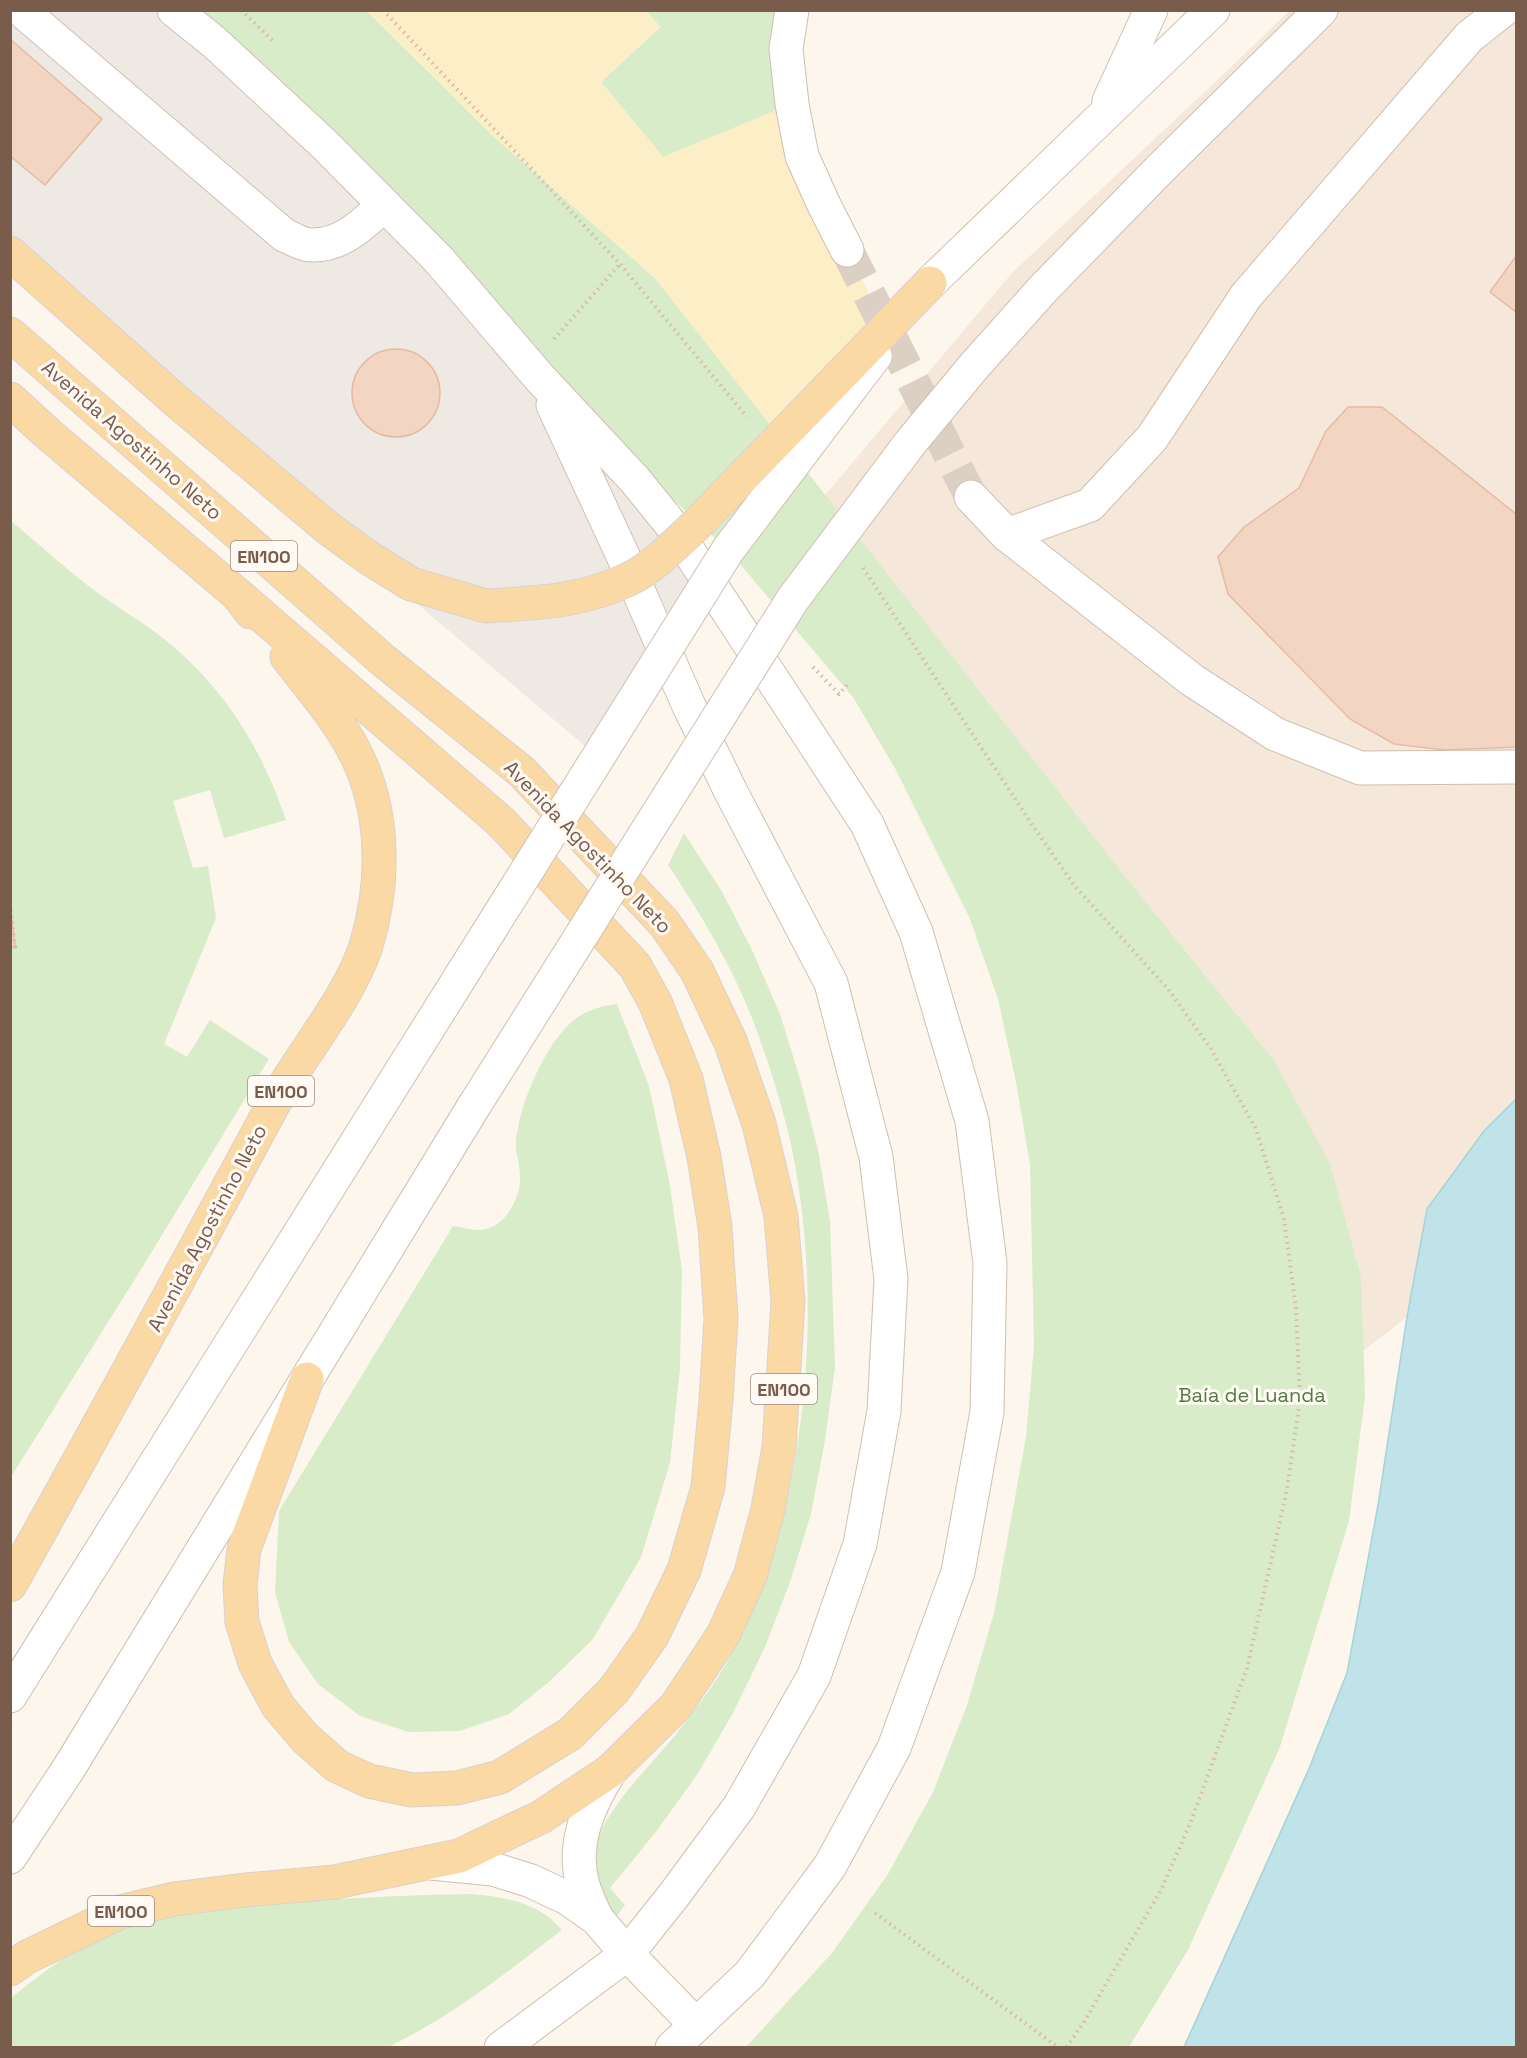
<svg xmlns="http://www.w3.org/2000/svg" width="1527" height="2058" viewBox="0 0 1527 2058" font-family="'Space Grotesk',sans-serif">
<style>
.residential{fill:#f5e8da}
.industrial{fill:#efe9e4}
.green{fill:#d8ecc9}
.sand{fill:#fcefc7}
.water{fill:#bfe3e8;stroke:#a5d3da;stroke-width:1.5}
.building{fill:#f3d5c3;stroke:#e6bba3;stroke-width:1.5}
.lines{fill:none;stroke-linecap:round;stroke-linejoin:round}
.minor-tunnel{stroke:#dcd0c4;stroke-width:33;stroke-dasharray:33 16;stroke-linecap:butt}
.minor-casing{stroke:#d1beb0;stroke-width:35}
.major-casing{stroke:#dad1cd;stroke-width:35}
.path{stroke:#d9b8a5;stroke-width:4;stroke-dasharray:1.5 4.5;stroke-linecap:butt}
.minor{stroke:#fff;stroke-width:33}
.major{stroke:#fbd9a5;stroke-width:33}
.minor-bridge-casing{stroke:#d1beb0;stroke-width:35;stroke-linecap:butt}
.major-bridge-casing{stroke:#dad1cd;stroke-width:35;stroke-linecap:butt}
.minor-bridge{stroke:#fff;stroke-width:33}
.major-bridge{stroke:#fbd9a5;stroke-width:33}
.labels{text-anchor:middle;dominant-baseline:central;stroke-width:6;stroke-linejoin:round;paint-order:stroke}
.shield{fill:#fffaf3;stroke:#a28b7f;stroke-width:1.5}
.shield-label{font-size:18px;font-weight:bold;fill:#7a5c4d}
.street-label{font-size:20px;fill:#7a5c4d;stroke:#fffaf3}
.park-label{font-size:20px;fill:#537a41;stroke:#fffaf3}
</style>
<rect width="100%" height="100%" fill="#fdf6ec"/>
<path class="residential" d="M1289,11H1516V1099L1484,1131L1427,1209L1407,1317L1300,1400L816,506L1012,273L1229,69Z"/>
<path class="industrial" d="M11,11H174L325,145L710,579L598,757L329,529L11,243Z"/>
<g class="green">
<path d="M174,11H367L492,135L655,278L1127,879L1275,1062L1330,1164L1361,1277L1365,1396L1349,1521L1280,1747L1188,1950L1129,2047H746L832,1953L888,1874L933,1792L967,1705L994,1613L1026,1437L1034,1346L1030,1165L1016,1082L998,999L970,919L896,770L853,697L728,550L539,377Z"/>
<path d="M646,11H792V104L663,157L601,82L660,27Z"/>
<path d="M11,521C39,544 66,569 95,591C117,607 141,621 163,638C224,687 261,747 286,820L224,838L210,790L173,801L193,868L208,866L216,918L164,1044L187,1057L210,1020L269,1059L145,1263L11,1477L10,949L15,947L10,904Z"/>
<path d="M684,833L721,890L752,950L780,1014L801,1082L818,1150L830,1221L835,1367L825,1440L811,1514L790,1582L765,1647L733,1713L697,1775L655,1833L610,1888L625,1905L617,1916C606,1901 591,1886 591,1866C593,1819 648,1769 677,1733C698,1706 727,1669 739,1637C749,1612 757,1586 766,1561C772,1543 780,1525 785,1507C812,1394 815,1272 794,1159C785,1114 771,1069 755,1026C734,969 702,916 668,865Z"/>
<path d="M617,1004L649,1086L669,1180L682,1270L680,1368L670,1463L641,1557L593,1639L549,1682L509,1714L460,1731L409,1732L360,1716L318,1684L289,1642L275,1592L279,1511L453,1226C461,1227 471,1230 480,1230C504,1229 521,1199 520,1177C520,1164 515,1153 516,1140C520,1103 545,1043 575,1019C587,1010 602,1006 617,1004Z"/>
<path d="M471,1894C496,1896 523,1900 544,1914C551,1918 556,1924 562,1930C506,1973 451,2017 388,2047L11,2048V1998C47,1968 86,1941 130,1923C173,1905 220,1906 265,1903C334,1899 402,1895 471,1894Z"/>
</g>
<path class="sand" d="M367,11H646L660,26L601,82L663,157L792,104L847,250L880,315L790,450L655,278L492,135Z"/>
<path class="water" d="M1516,1099V2047H1184L1308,1771L1347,1673L1378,1505L1407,1317L1427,1209L1484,1131Z"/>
<g class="building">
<path d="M10,39L102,119L45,185L10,156Z"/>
<path d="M1516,256V312L1490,292Z"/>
<circle cx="396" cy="393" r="44"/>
<path d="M1348,407H1382L1516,514V747L1445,750L1394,744L1350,719L1228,594L1218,557L1244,527L1299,488L1326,431Z"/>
<path d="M10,904L15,947L10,949Z"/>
</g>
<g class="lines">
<path class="minor-tunnel" d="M847,250L971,497"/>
<g class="minor-casing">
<g id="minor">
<path d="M21,10L284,235C292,238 302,245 311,245C342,246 363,224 384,205"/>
<path d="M174,10L214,42L325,145L439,260L539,377L635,480L673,527L867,824L916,932L972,1121L990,1263L987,1412L958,1572L894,1748L830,1866L750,1974L672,2048"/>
<path d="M792,10L786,49L792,104L802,156L824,205L847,250"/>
<path d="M1109,101L1151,10"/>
<path d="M1159,170L1321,10"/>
<path d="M930,283L1213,10"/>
<path d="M971,497L1007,535L1192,680L1275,734L1360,768L1516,767"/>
<path d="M1007,535L1090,505L1152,438L1246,296L1469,37L1503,10"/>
<path d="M10,1696L407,1062"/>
<path d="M10,1857L69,1768L474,1106"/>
<path d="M431,1863L493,1869L531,1881L567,1898L597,1919L627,1954L696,2025"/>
<path d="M597,1919C592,1908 586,1896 583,1885C571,1844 589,1805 610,1771"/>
<path d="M501,2048L627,1954L674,1895L739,1807L814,1676L860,1544L884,1411L891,1279L876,1157L831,983L731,792L689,706L624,558L553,405"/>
</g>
</g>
<g class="major-casing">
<g id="major">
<path d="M10,253L174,399L329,529L369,558L411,584L486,606"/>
<path d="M10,334L384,661L522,772L665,924L697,971L731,1043L759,1124L781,1216L788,1301L779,1447L768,1509L750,1576L723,1635L676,1706L610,1771L541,1817L459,1856L335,1882L245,1890L174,1899L120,1912L27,1957L10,1969"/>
<path d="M10,399L47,433L238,595L251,612"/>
<path d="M238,595L501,822L635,966L655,1002L686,1079L704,1157L715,1227L721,1319L716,1400L708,1487L684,1570L652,1636L614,1690L570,1734L500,1777L457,1788L412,1790L369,1781L337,1766L305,1738L278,1706L266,1684L255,1663L242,1622L240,1585L244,1549L307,1379"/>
<path d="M10,1585C99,1426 186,1266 273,1105C301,1054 348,1000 366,946C375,916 380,883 379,852C377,764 339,723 287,657"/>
</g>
</g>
<g class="path">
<path d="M241,10L273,41"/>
<path d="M383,10L620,264L747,417"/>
<path d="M554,339L620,264"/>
<path d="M863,568L1033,826L1074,885L1168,989L1211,1049L1256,1129L1284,1219L1296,1308L1300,1400L1287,1490L1247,1668L1190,1824L1161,1890L1084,2022L1066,2048"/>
<path d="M813,667L839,694L848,684"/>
<path d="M10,904L15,947L10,949"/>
<path d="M875,1913L1059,2048"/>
</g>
<use href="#minor" class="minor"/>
<use href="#major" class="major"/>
<g class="minor-bridge-casing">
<g id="minor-bridge">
<path d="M407,1062L728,550L875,356"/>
<path d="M474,1106L793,599L911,442L975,365L1043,289L1159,170"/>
</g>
</g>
<g class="major-bridge-casing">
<path id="major-bridge" d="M486,606C536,603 580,602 627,580C653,568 675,544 696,525L930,283"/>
</g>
<use href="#minor-bridge" class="minor-bridge"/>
<use href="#major-bridge" class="major-bridge"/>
</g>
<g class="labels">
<g class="shield">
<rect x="231" y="541" width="66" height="30" rx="4.5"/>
<rect x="248" y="1076" width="66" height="30" rx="4.5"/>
<rect x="751" y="1374" width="66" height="30" rx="4.5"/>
<rect x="88" y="1896" width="66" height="30" rx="4.5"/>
</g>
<g class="shield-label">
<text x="264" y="556">EN100</text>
<text x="281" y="1091">EN100</text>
<text x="784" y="1389">EN100</text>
<text x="121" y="1911">EN100</text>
</g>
<g class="street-label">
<text transform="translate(132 440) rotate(41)">Avenida Agostinho Neto</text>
<text transform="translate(588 847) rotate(46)">Avenida Agostinho Neto</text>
<text transform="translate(207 1228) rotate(-62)">Avenida Agostinho Neto</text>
</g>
<g class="park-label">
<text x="1252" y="1395">Baía de Luanda</text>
</g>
</g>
<rect width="1527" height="2058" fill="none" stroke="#7a5c4d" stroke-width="24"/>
</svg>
